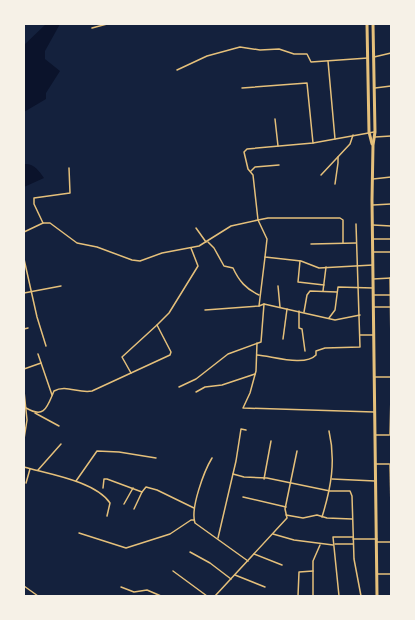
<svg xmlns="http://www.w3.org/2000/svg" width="415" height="620" viewBox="0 0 415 620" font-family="'IBM Plex Sans',sans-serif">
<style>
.water{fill:#0b132b}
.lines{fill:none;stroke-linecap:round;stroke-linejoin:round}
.minor{stroke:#e5c07b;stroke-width:1.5}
.trunk{stroke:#e5c07b;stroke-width:3}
</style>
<rect width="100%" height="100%" fill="#14213d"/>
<g class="water">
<path d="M46,24H60L45,51V59L60,71L46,93V99L24,112V45Z"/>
<path d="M24,164C34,163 39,171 44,178L24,187Z"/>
</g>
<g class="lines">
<g class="minor">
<path d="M92,28L107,24"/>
<path d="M374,57L391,53"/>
<path d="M328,61L335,139"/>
<path d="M177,70L207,56L240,47L260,50L279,49L294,54H307L311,62L368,58"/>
<path d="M242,88L307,83L313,143"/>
<path d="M375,88L391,86"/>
<path d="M275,119L278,146"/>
<path d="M375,137L391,136"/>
<path d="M251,171L255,167L279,165"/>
<path d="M321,175L350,144L353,135"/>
<path d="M373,179L391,177"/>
<path d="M335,184L338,163V157"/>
<path d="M373,205L391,204"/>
<path d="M43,223L34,204V198L70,193L69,168"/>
<path d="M373,225L391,226"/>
<path d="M196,228L206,242"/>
<path d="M24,232L43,223H50L77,243L97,247L132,260L140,261L162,253L199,246L231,226L258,220L267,239L265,257L301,261L319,268L373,265"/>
<path d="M373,239H391"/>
<path d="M208,242L214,248L224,266L233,268C239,281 246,289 259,295"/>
<path d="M343,243V220L340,218H268L258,220L253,175L248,169L244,152L247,149L313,143L374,132"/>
<path d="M311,244L356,243"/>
<path d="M373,252H391"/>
<path d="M24,259L37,317L46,346"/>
<path d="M300,261L298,282L324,285"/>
<path d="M390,278L391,346"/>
<path d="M373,279L391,278"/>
<path d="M278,286L280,307"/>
<path d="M323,291L326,267"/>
<path d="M24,293L61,286"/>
<path d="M373,295H391"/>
<path d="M259,306L265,257"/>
<path d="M373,307H390"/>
<path d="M205,310L259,306L264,304L335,320L360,315"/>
<path d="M299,311V328L302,329L305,351"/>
<path d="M304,312L307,295L310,291L337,292"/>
<path d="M329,318L335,310L338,287L373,288"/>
<path d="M24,329L28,328"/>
<path d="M360,335H374"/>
<path d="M283,339L287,309"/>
<path d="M257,343L256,371L250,393L243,408L374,412"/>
<path d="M38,354L52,395"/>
<path d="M257,355C272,356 305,367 316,355V351L325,348L360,347L356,224"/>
<path d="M24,369L41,363"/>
<path d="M131,373L122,357L157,325"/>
<path d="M375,377H391"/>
<path d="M179,387L196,379L228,354L261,342L264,304"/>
<path d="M24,391L27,420L24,439"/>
<path d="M196,392L205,387L222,385L255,374"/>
<path d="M26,408C45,419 47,407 54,391C66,384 79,394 92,391L170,355L171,352L157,325L169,313L198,266L191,248"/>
<path d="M35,413L59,426"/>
<path d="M375,435H389"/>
<path d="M390,435L391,394"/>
<path d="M212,458C204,471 190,509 195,523L248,561"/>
<path d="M375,464H389"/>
<path d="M390,464L391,509"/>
<path d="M24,467C48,474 95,481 110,503L107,516"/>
<path d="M38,470L61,444"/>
<path d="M233,474L244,477L267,478L330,491H350L352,496L354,559L361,596"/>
<path d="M264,479L271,441"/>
<path d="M332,479L375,481"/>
<path d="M76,481L97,451L119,452L156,458"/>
<path d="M26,483L30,469"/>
<path d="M103,488L104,479H107L142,492"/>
<path d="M243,497L286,507"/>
<path d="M124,504L133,488"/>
<path d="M134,509L142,492L146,487L157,490L194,508"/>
<path d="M286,515L303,518L317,515L327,518L352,519"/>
<path d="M322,517C331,488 336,461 329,431"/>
<path d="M79,533L126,548L170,534L191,520H194"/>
<path d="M273,534L294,540L333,545"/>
<path d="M218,538L236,461L241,429L246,430"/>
<path d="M353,539H377"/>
<path d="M377,542H391"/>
<path d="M335,544H353"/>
<path d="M190,552L210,563L231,579"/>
<path d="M254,554L282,565"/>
<path d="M173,571L207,596"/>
<path d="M377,574H391"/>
<path d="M235,575L265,587"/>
<path d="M24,586L38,596"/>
<path d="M121,587L134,592L147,590L161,596"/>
<path d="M215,596L287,518L285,509L297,451"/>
<path d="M298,596L299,572L313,571"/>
<path d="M313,596V561L320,545"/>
<path d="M339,596L333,537H353"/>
</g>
<g class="trunk">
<path d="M367,24L369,132L372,144"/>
<path d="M373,24L375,132L373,145L372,200L377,596"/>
</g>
</g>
<rect width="415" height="620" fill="none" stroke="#f6f1e7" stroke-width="50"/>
</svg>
